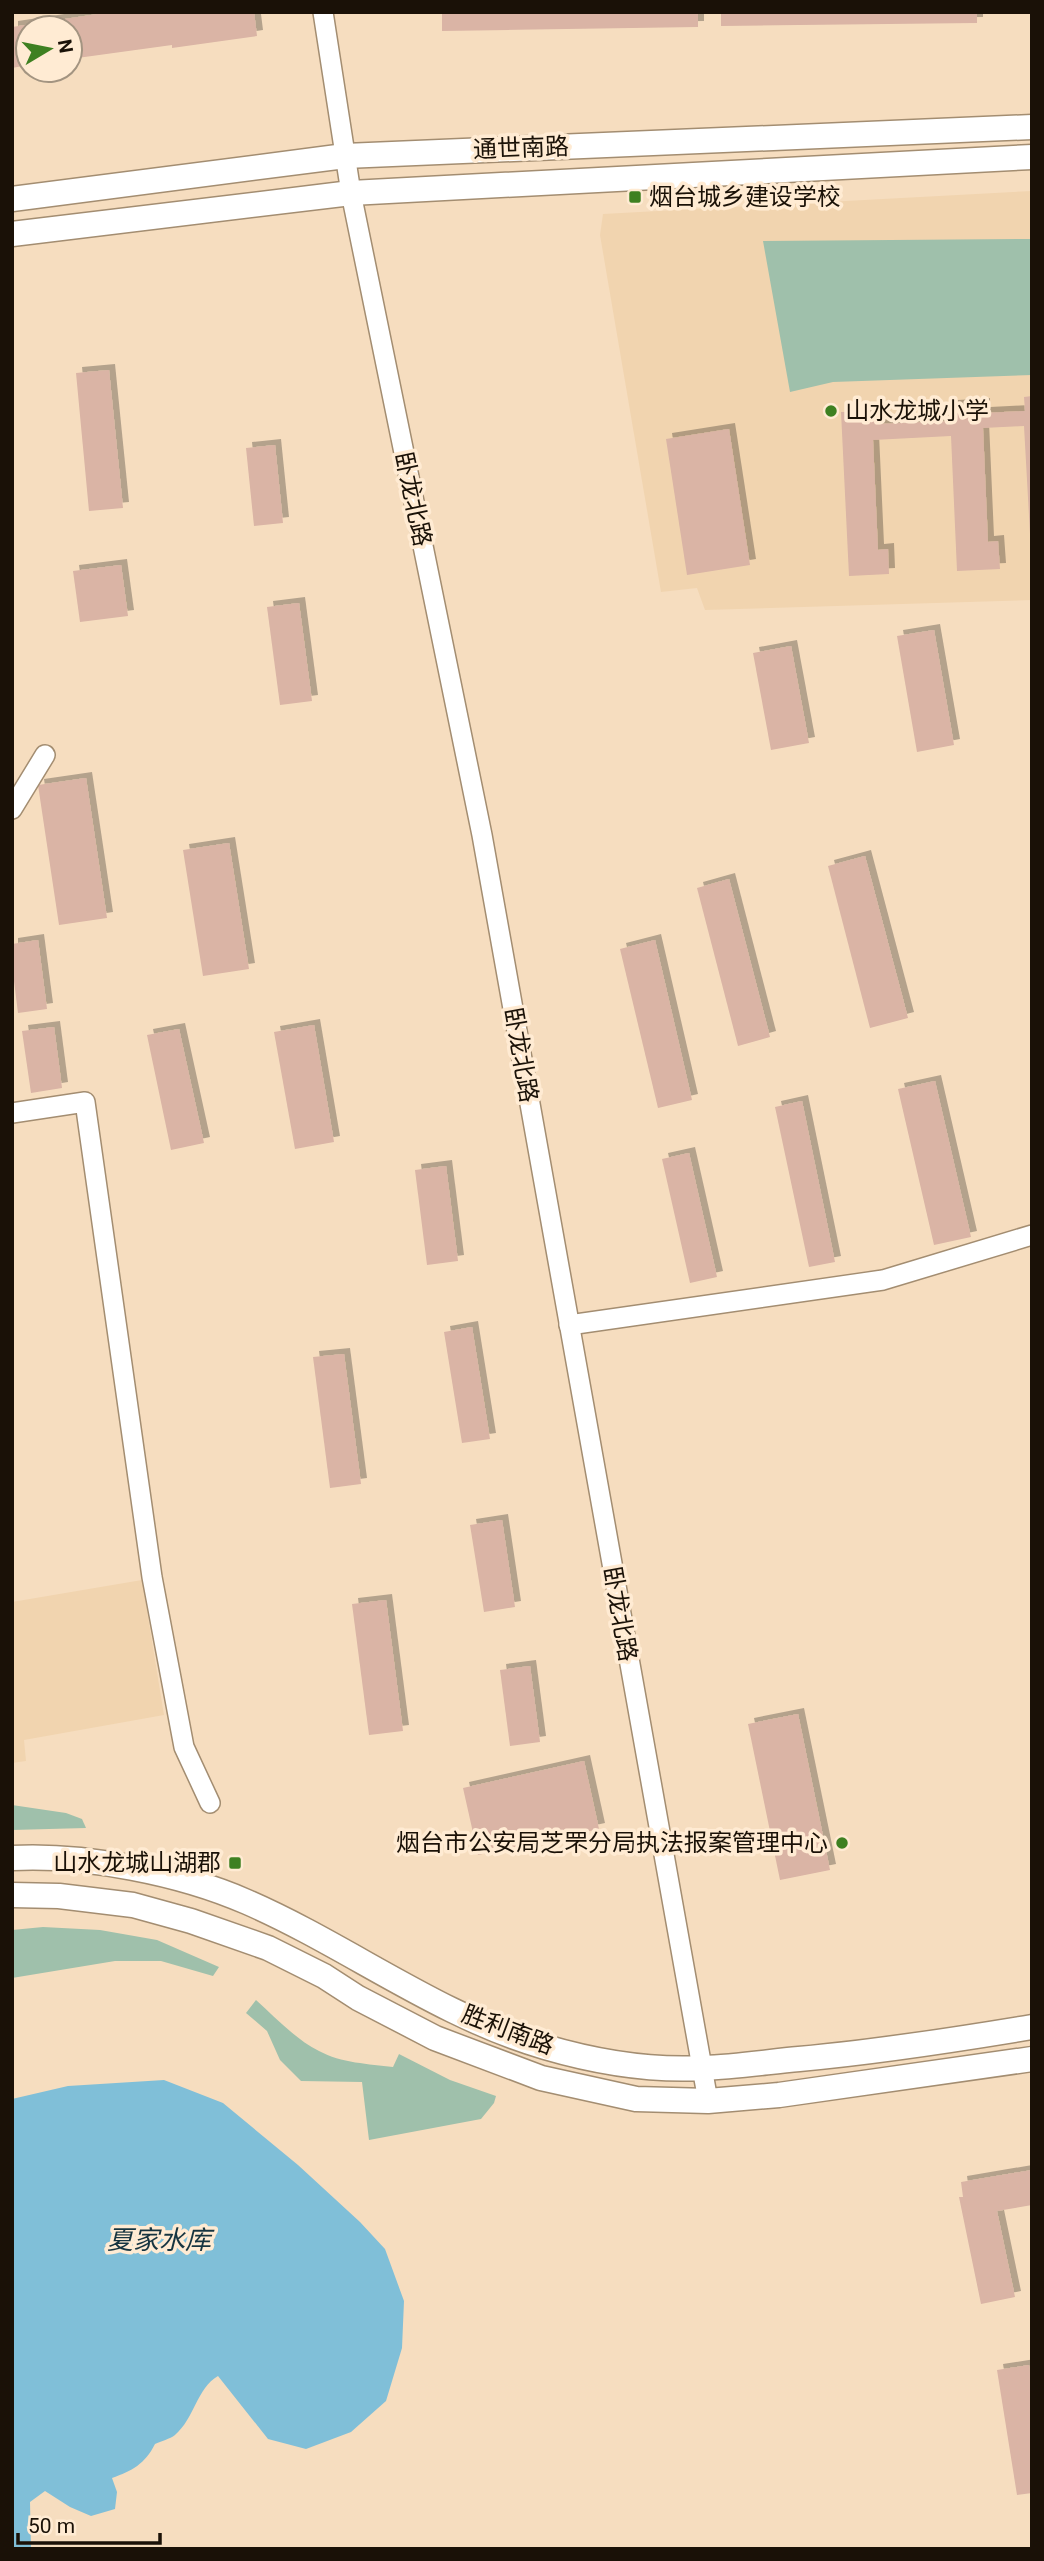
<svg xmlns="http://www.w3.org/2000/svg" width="1044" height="2561" viewBox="0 0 1044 2561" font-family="Roboto,'Noto Sans SC',sans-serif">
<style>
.built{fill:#f1d4af}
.green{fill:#9fc0ab}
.water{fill:#80bfd8}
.building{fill:#dab4a5;filter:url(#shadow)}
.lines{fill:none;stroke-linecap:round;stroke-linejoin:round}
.minor-casing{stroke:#a38d71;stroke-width:22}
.major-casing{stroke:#a38d71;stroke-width:27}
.minor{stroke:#fff;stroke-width:19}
.major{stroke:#fff;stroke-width:24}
.poi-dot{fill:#3e8021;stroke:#ffebd3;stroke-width:2.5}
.labels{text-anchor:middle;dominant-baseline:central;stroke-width:7;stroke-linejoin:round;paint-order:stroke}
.street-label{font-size:24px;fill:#1a1107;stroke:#ffebd3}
.poi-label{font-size:24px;fill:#1a1107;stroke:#ffebd3;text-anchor:start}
.water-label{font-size:26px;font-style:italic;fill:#163440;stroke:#ffebd3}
</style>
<defs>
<filter id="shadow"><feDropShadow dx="6" dy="-6" stdDeviation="0" flood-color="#0004"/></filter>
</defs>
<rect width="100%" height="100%" fill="#f6ddbf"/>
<g class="built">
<path d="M1032,191V600L705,610L697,588L661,592L600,235L603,214Z"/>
<path d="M142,1580L164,1715L24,1740L26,1761L12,1763V1602Z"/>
</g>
<g class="green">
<path d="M1032,239V375L833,382L790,392L763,241Z"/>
<path d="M12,1805L66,1813L82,1819L86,1828L12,1830Z"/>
<path d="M43,1927L100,1930L157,1940L219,1967L213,1976L161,1961H115L12,1978V1930Z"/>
<path d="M256,2000C275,2017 295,2039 319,2051C341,2063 369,2064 393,2067L399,2054L450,2080L496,2096L494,2103L481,2119L369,2140L362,2082L301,2081L280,2060L267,2031L246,2013Z"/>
</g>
<path class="water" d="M164,2080L223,2103L298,2165L360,2222L385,2249L404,2301L402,2348L386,2401L351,2432L306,2449L268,2439L218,2376C197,2388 194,2419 175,2435C170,2439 161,2441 155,2444C145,2464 132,2471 112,2478L117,2492L115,2509L91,2516L70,2507L45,2491L30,2502L31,2549H12V2099L68,2086Z"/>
<g class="building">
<path d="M111,12H254L257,36L172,48V45L70,59V28H28V65L12,68V27Z"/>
<path d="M442,12H698V27L442,31Z"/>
<path d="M721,12H977V23L721,26Z"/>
<path d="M109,370L123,508L89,511L76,373Z"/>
<path d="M1032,396V534H1030L1024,426L983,428L988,542L998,541L1000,569L957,571L951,436L873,440L878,550L888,549L889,574L849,576L841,412L875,411L876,424L952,421V406L984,404V413L1025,411L1024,397Z"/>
<path d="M729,429L750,565L687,575L666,439Z"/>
<path d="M275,445L283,523L254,526L246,448Z"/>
<path d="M121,565L128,616L80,622L73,571Z"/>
<path d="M299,603L312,701L280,705L267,607Z"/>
<path d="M934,630L954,745L917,752L897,636Z"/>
<path d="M791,646L809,743L771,750L753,653Z"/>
<path d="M86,778L107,918L59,925L38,785Z"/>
<path d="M229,843L249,969L203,976L183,850Z"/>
<path d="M865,856L908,1018L870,1028L828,866Z"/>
<path d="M729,879L770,1037L738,1046L697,888Z"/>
<path d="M38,940L47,1009L18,1013L12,965V944Z"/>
<path d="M655,940L692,1100L658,1108L620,949Z"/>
<path d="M314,1025L334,1142L295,1149L274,1032Z"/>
<path d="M54,1027L62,1088L31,1093L22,1031Z"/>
<path d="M179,1029L204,1143L171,1150L147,1035Z"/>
<path d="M935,1081L971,1237L934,1245L898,1089Z"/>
<path d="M802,1101L835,1262L809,1267L775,1107Z"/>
<path d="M689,1153L717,1277L690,1283L662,1159Z"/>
<path d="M446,1166L458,1261L427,1265L415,1170Z"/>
<path d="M472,1327L490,1439L462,1443L444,1332Z"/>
<path d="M344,1354L361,1484L330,1488L313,1357Z"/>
<path d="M502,1520L515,1607L484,1612L470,1525Z"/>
<path d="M386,1600L403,1731L369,1735L352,1604Z"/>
<path d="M530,1666L540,1742L510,1746L500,1670Z"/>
<path d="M798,1714L830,1870L780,1880L748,1724Z"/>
<path d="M584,1761L599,1829L478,1855L463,1788Z"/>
<path d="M1032,2170V2205L997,2211L1015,2297L981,2304L959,2197H963L961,2182Z"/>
<path d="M1029,2365L1032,2385V2493L1017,2495L997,2370Z"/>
</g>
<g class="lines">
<g class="minor-casing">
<g id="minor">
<path d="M323,12L351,193L482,835L708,2101"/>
<path d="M12,809L45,755"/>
<path d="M12,1113L85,1102L152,1577L184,1747L210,1803"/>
<path d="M569,1325L883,1280L1032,1235"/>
</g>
</g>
<g class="major-casing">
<g id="major">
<path d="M12,199L345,156L1032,127"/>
<path d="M12,234L351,193L1032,157"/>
<path d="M12,1858C84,1854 181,1873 247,1902C348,1946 438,2016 545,2047C596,2062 649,2071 703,2068C735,2067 767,2062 799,2059C877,2052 954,2040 1032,2027"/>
<path d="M12,1895L59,1896L133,1905L191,1921L268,1948L324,1976L358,1998L435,2038L541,2078L636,2099L708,2101L779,2095L1032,2059"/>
</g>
</g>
<use href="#minor" class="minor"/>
<use href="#major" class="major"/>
</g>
<g class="poi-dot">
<rect x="628" y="190" width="14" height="14" rx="3.5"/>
<circle cx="831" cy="411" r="7"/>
<circle cx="842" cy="1843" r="7"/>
<rect x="228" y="1856" width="14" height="14" rx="3.5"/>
</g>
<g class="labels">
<g class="street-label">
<text transform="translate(521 148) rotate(-2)">通世南路</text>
<text transform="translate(413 499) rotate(78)">卧龙北路</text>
<text transform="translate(521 1055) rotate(80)">卧龙北路</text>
<text transform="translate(620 1614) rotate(80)">卧龙北路</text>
<text transform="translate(508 2030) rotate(21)">胜利南路</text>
</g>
<g class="poi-label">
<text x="649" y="197">烟台城乡建设学校</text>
<text x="845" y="411">山水龙城小学</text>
<text x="828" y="1843" text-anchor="end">烟台市公安局芝罘分局执法报案管理中心</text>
<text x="221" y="1863" text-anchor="end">山水龙城山湖郡</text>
</g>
<g class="water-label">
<text x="159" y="2240">夏家水库</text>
</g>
</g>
<rect width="1044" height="2561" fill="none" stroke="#1a1107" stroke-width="28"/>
<g transform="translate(49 49) rotate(80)"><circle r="33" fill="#ffebd3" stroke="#a39481" stroke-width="2"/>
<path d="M0-5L12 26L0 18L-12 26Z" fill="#3e8021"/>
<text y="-10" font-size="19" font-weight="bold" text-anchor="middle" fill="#1a1107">N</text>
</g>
<path d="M18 2533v10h142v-10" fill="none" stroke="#1a1107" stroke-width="3.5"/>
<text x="28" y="2533" font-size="21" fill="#1a1107" stroke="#ffebd3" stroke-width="5" paint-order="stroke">50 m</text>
</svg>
